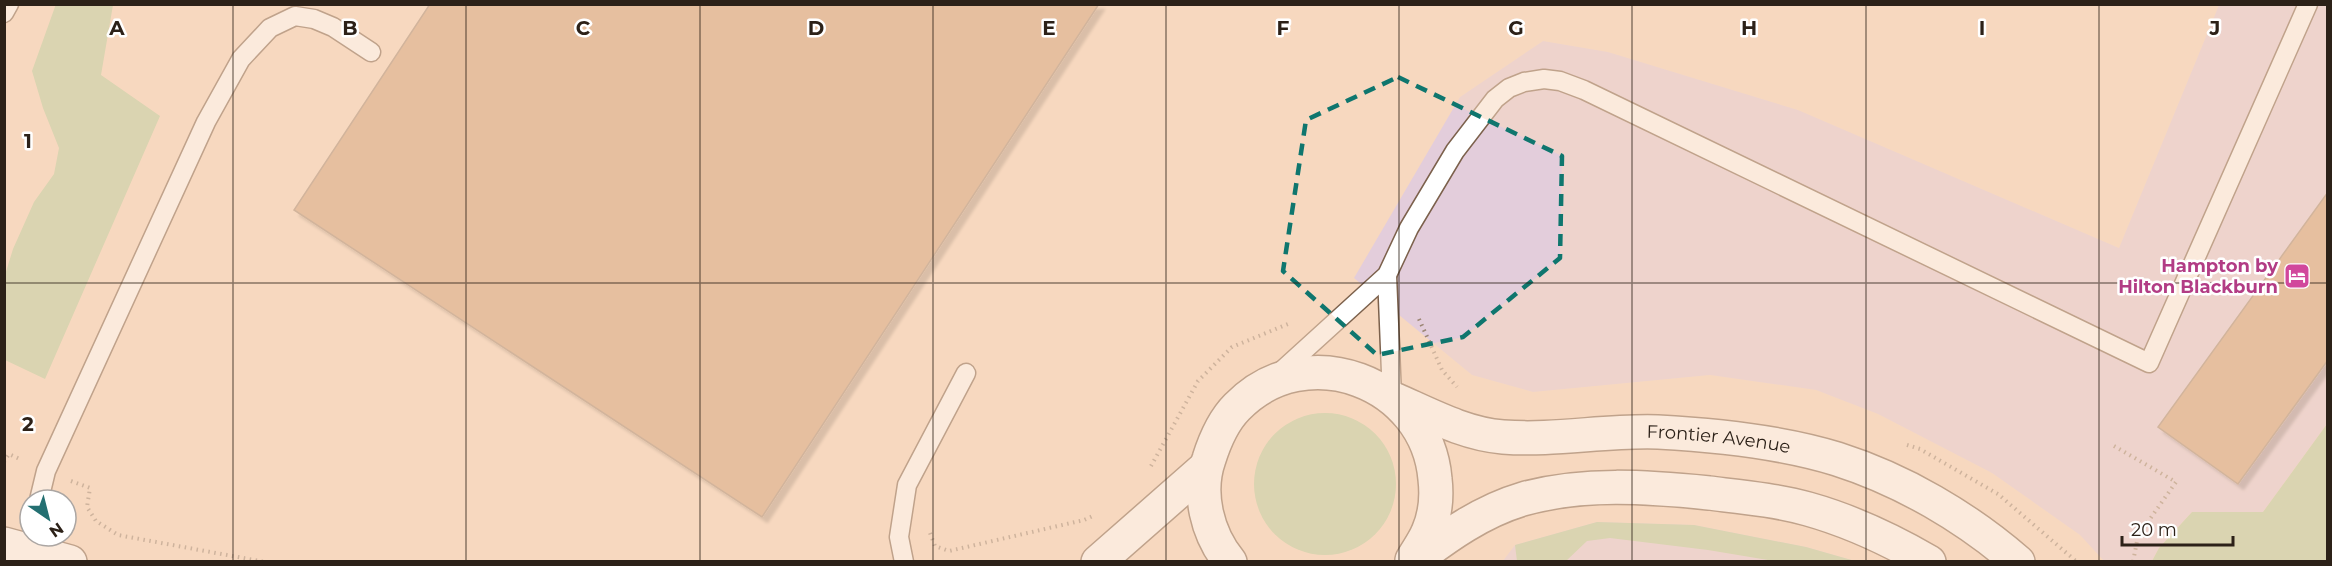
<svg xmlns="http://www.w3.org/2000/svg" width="2332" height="566" viewBox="0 0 2332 566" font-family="Montserrat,sans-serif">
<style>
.commercial{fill:#e3cddb}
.green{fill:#b5ce9f}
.building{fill:#d0a079;stroke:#a48871;stroke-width:1.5;filter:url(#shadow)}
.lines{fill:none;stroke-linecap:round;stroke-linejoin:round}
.service-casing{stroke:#7c614c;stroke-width:21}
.minor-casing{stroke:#7c614c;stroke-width:36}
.tertiary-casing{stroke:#7c614c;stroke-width:36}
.path{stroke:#9c8674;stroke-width:4;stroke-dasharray:1.5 4.5;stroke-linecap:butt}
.service{stroke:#fff;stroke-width:18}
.minor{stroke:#fff;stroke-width:33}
.tertiary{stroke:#fff;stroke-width:33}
.marked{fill:none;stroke:#0f766e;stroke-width:4.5;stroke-dasharray:12 8;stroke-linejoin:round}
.grid{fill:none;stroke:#2c2118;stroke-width:1.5;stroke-opacity:0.55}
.labels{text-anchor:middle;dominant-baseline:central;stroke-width:5;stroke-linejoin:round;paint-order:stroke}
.hotel-label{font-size:18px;font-weight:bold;fill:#b23c85;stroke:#fff;text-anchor:end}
.street-label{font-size:18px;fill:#2c2118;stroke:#fff}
.grid-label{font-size:20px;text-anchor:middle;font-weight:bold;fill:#2c2118;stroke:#fff;stroke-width:5;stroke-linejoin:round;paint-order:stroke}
</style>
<defs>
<filter id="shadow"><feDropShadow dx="5.5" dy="5.5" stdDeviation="1.5" flood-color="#0004"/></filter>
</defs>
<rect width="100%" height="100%" fill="#f7d8bf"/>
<g class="commercial">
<path d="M2219,5H2327V424L2263,512H2192L2159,548L2152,561H2104L2080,535L1992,473L1878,414L1816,390L1710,375L1533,392L1472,375L1354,278L1460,97L1543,41L1608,52L1798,110L2119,248Z"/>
<path d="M1597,522L1694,525L1806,547L1855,561L1502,562L1515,545Z"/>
</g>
<g class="green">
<path d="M56,4L113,5L101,75L160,116L45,379L5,360V275L13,249L34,202L54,174L59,148L43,108L32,71Z"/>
<circle cx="1325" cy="484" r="71"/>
<path d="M2327,424V561H2152L2159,548L2192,512H2263Z"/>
<path d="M1597,522L1694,525L1806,547L1855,561H1774L1708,550L1610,538L1587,541L1566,561H1517L1515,545Z"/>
</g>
<g class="building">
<path d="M430,4H1099L762,517L294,210Z"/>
<path d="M2328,192V360L2238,484L2158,427Z"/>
</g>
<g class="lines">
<g class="service-casing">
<g id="service">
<path d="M4,13L9,4"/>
<path d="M1387,275L1392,397"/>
<path d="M1277,375L1387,275L1409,228L1455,151L1495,99L1509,88L1524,82L1544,79L1560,81L1584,90L2149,363L2308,4"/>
<path d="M39,500L46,471L206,122L241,59L270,28L295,16L314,19L333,27L371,52"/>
<path d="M904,562L899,537L907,485L966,373"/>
</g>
</g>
<g class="minor-casing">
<g id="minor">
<path d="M4,544L70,562"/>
<path d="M1098,562L1205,468"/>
</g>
</g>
<g class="tertiary-casing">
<g id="tertiary">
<path id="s1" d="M1396,400C1430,415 1465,434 1503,437C1555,441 1606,430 1658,432C1715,435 1782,442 1837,459C1903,480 1966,517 2018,562"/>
<path d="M1230,562C1207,534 1197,493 1209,459C1215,440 1223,421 1237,407C1306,336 1427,382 1435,479C1437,496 1435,516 1428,532C1424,542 1417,551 1412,560"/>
<path d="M1413,562C1447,536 1482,511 1523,499C1583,482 1648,487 1709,493C1742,497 1776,500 1808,509C1851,521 1891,540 1929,562"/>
</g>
</g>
<g class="path">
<path d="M1419,319L1442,370L1457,387"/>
<path d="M1907,445L1920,449L1998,494L2077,562"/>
<path d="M2114,446L2176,482L2138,536L2133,562"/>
<path d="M4,462L9,454L22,460"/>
<path d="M1151,466L1198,381L1232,347L1288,324"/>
<path d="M71,481L90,488L87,507L96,521L118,535L265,562"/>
<path d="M930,533L935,546L949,551L1084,520L1095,515"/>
</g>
<use href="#service" class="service"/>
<use href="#minor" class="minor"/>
<use href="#tertiary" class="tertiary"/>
</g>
<path d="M0 0H2332V566H0ZM1398,77L1562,156L1560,258L1463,337L1377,355L1283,271L1306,120Z" fill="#f7d8bf" fill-opacity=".55" fill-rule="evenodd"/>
<path class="marked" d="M1398,77L1562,156L1560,258L1463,337L1377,355L1283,271L1306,120Z"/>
<path class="grid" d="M233,4V562M466,4V562M700,4V562M933,4V562M1166,4V562M1399,4V562M1632,4V562M1866,4V562M2099,4V562M4,283H2328"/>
<defs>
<g id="hotel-square" transform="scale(1.35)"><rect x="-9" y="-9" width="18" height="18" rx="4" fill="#d1479c" stroke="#fff"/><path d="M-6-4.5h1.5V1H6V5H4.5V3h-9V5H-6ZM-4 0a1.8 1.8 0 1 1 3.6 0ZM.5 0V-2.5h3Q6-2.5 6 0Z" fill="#fff"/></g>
</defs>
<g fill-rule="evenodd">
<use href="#hotel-square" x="2297" y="276"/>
</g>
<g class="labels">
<g class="hotel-label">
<text x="2278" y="266">Hampton by<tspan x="2278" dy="21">Hilton Blackburn</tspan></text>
</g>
<g class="street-label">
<text stroke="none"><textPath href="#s1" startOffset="330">Frontier Avenue</textPath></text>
</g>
</g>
<g class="grid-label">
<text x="117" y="35">A</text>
<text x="350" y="35">B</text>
<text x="583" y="35">C</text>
<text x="816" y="35">D</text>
<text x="1049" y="35">E</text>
<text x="1283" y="35">F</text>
<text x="1516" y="35">G</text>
<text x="1749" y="35">H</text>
<text x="1982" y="35">I</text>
<text x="2215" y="35">J</text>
<text x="28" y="148">1</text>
<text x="28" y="431">2</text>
</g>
<rect width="2332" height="566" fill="none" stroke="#2c2118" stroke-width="12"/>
<g transform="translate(48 518) rotate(145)"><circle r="28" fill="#ffffff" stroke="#aba6a3" stroke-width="1.5"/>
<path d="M0-4.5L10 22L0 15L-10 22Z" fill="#247072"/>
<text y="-9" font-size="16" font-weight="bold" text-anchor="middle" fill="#2c2118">N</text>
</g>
<path d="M2122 536v9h111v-9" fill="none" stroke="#2c2118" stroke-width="3"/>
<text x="2131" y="536" font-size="18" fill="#2c2118" stroke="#ffffff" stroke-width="4.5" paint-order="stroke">20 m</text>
</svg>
